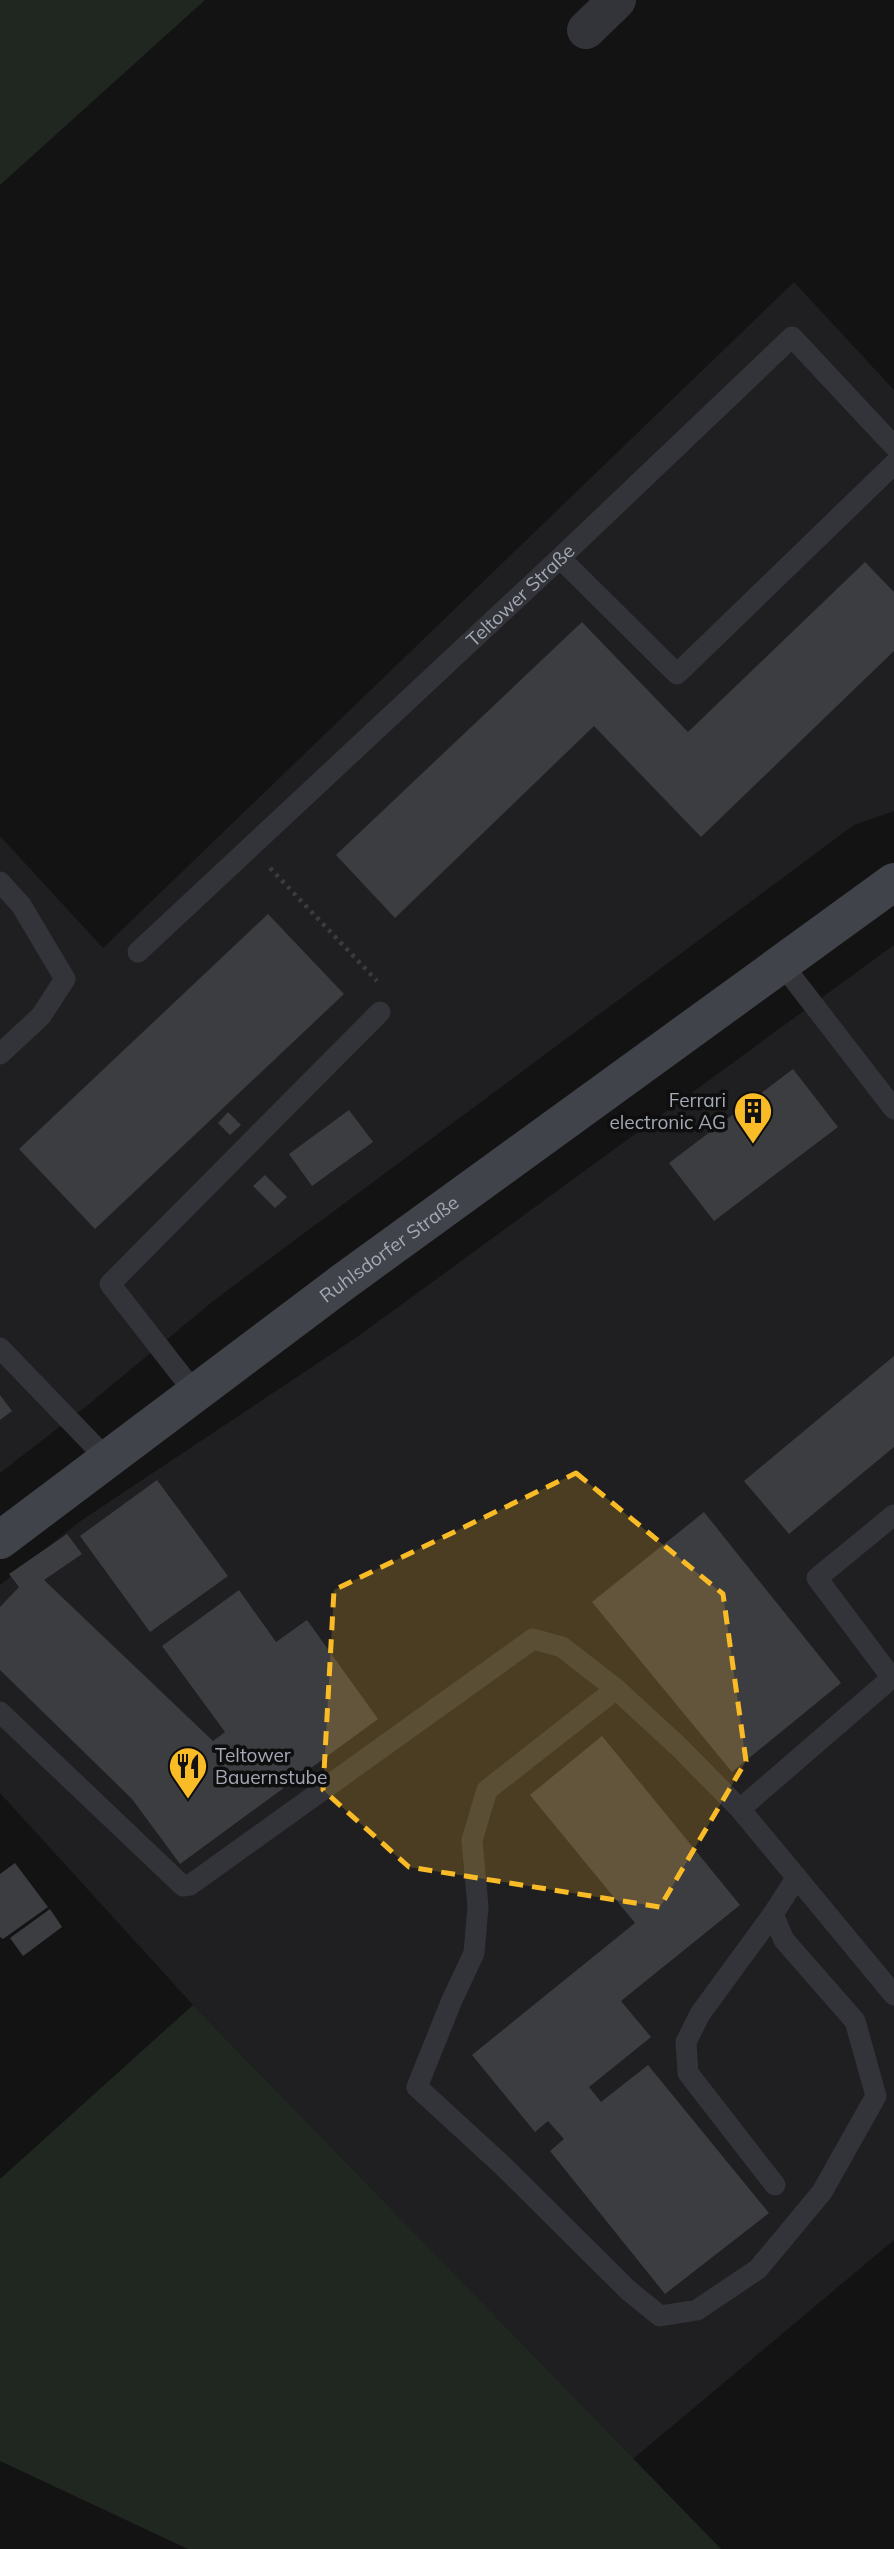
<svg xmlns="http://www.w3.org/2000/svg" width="894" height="2549" viewBox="0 0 894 2549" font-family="Mulish,sans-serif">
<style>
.built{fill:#1f1f21}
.green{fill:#1f2720}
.building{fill:#3c3d41}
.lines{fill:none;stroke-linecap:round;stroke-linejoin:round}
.path{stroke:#393b41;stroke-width:4.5;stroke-dasharray:3.5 5;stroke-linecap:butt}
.service{stroke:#333439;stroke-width:21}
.minor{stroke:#333439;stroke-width:38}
.secondary{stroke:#41434a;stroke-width:38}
.marked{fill:#f9bb26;fill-opacity:0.2;stroke:#f9bb26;stroke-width:5;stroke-dasharray:14 9;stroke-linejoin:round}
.labels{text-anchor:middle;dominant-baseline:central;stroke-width:7;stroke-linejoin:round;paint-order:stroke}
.street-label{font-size:19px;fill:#a3a8b5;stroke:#0e0e0f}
.poi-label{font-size:19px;fill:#a3a8b5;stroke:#0e0e0f;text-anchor:end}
</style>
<rect width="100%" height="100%" fill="#131314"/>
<g class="built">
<path d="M794,282L894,390V811L854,825L217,1298L89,1404L0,1473V836L103,948Z"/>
<path d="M894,945V2240L633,2459L193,2005L0,1793V1585L79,1522L357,1337Z"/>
</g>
<g class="green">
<path d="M0,0H205L0,185Z"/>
<path d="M193,2005L721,2549H188L0,2461V2179Z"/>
</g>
<g class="building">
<path d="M865,562L894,592V651L701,837L594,726L395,918L336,855L582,622L688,732Z"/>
<path d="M268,914L344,994L95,1229L19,1149Z"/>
<path d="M793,1069L838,1127L714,1221L669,1163Z"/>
<path d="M349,1110L373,1142L312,1186L289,1154Z"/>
<path d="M228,1112L241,1125L230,1135L218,1123Z"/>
<path d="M265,1175L287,1197L275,1208L253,1186Z"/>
<path d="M894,1356V1447L789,1534L744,1481Z"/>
<path d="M0,1395L12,1411L0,1420Z"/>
<path d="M157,1480L228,1576L150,1632L80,1536Z"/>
<path d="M704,1512L841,1683L732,1772L592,1602Z"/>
<path d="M67,1534L82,1554L44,1580L213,1741L225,1732L162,1646L239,1590L276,1642L307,1620L378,1719L180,1864L132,1799L0,1670V1607L19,1587L9,1574Z"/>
<path d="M602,1736L740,1905L621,2001L651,2037L589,2087L601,2102L648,2065L769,2213L665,2294L550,2151L564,2139L548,2121L535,2132L472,2055L635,1923L530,1795Z"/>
<path d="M15,1863L48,1907L3,1939L0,1937V1874Z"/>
<path d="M50,1909L62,1927L23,1956L10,1938Z"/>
</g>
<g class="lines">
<path class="path" d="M270,868L377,981"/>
<g class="service">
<path d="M560,558L677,674L894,464"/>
<path d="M0,882L21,905L65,979L41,1016L0,1054"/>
<path id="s1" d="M138,952L560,558L792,337L894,446"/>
<path d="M782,964L894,1109"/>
<path d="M0,1348L106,1458"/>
<path d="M195,1393L110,1284L380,1012"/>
<path d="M892,1678L817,1578L894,1515"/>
<path d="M616,1689L487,1790L472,1840L478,1907L474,1953L452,2000L417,2087L502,2165L628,2290L660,2316L697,2310L758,2269L822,2192L876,2096L855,2021L784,1940L773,1914L797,1877"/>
<path d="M0,1712L183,1886L190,1885L533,1639L562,1647L616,1689L678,1746L740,1809L894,1995"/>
<path d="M740,1809L894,1676"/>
<path d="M773,1914L700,2014L686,2042L688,2073L775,2185"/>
</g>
<path class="minor" d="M586,30L617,0"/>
<path class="secondary" id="s2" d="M0,1540L343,1282L894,882"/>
</g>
<path class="marked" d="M576,1473L723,1594L746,1761L660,1907L409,1867L323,1790L334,1590Z"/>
<defs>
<g id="building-pin" transform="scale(2.0125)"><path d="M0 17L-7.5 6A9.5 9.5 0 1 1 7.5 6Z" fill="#f9bb26" stroke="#0e0e0f"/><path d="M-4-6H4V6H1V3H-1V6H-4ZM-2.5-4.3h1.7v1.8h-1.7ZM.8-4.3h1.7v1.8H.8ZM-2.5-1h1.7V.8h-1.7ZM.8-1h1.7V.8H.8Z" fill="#111"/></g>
<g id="restaurant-pin" transform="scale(2.0125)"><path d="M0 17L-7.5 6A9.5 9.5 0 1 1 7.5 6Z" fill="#f9bb26" stroke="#0e0e0f"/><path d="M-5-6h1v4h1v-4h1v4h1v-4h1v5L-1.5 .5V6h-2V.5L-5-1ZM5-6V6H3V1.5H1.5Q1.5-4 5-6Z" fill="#111"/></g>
</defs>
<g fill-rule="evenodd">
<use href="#building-pin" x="753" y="1111"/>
<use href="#restaurant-pin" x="188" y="1766"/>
</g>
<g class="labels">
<g class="street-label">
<text stroke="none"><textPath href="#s1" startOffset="523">Teltower Straße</textPath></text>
<text stroke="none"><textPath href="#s2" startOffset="486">Ruhlsdorfer Straße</textPath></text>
</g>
<g class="poi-label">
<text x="726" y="1100">Ferrari<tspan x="726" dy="22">electronic AG</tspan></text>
<text x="215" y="1755" text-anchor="start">Teltower<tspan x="215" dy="22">Bauernstube</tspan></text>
</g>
</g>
</svg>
